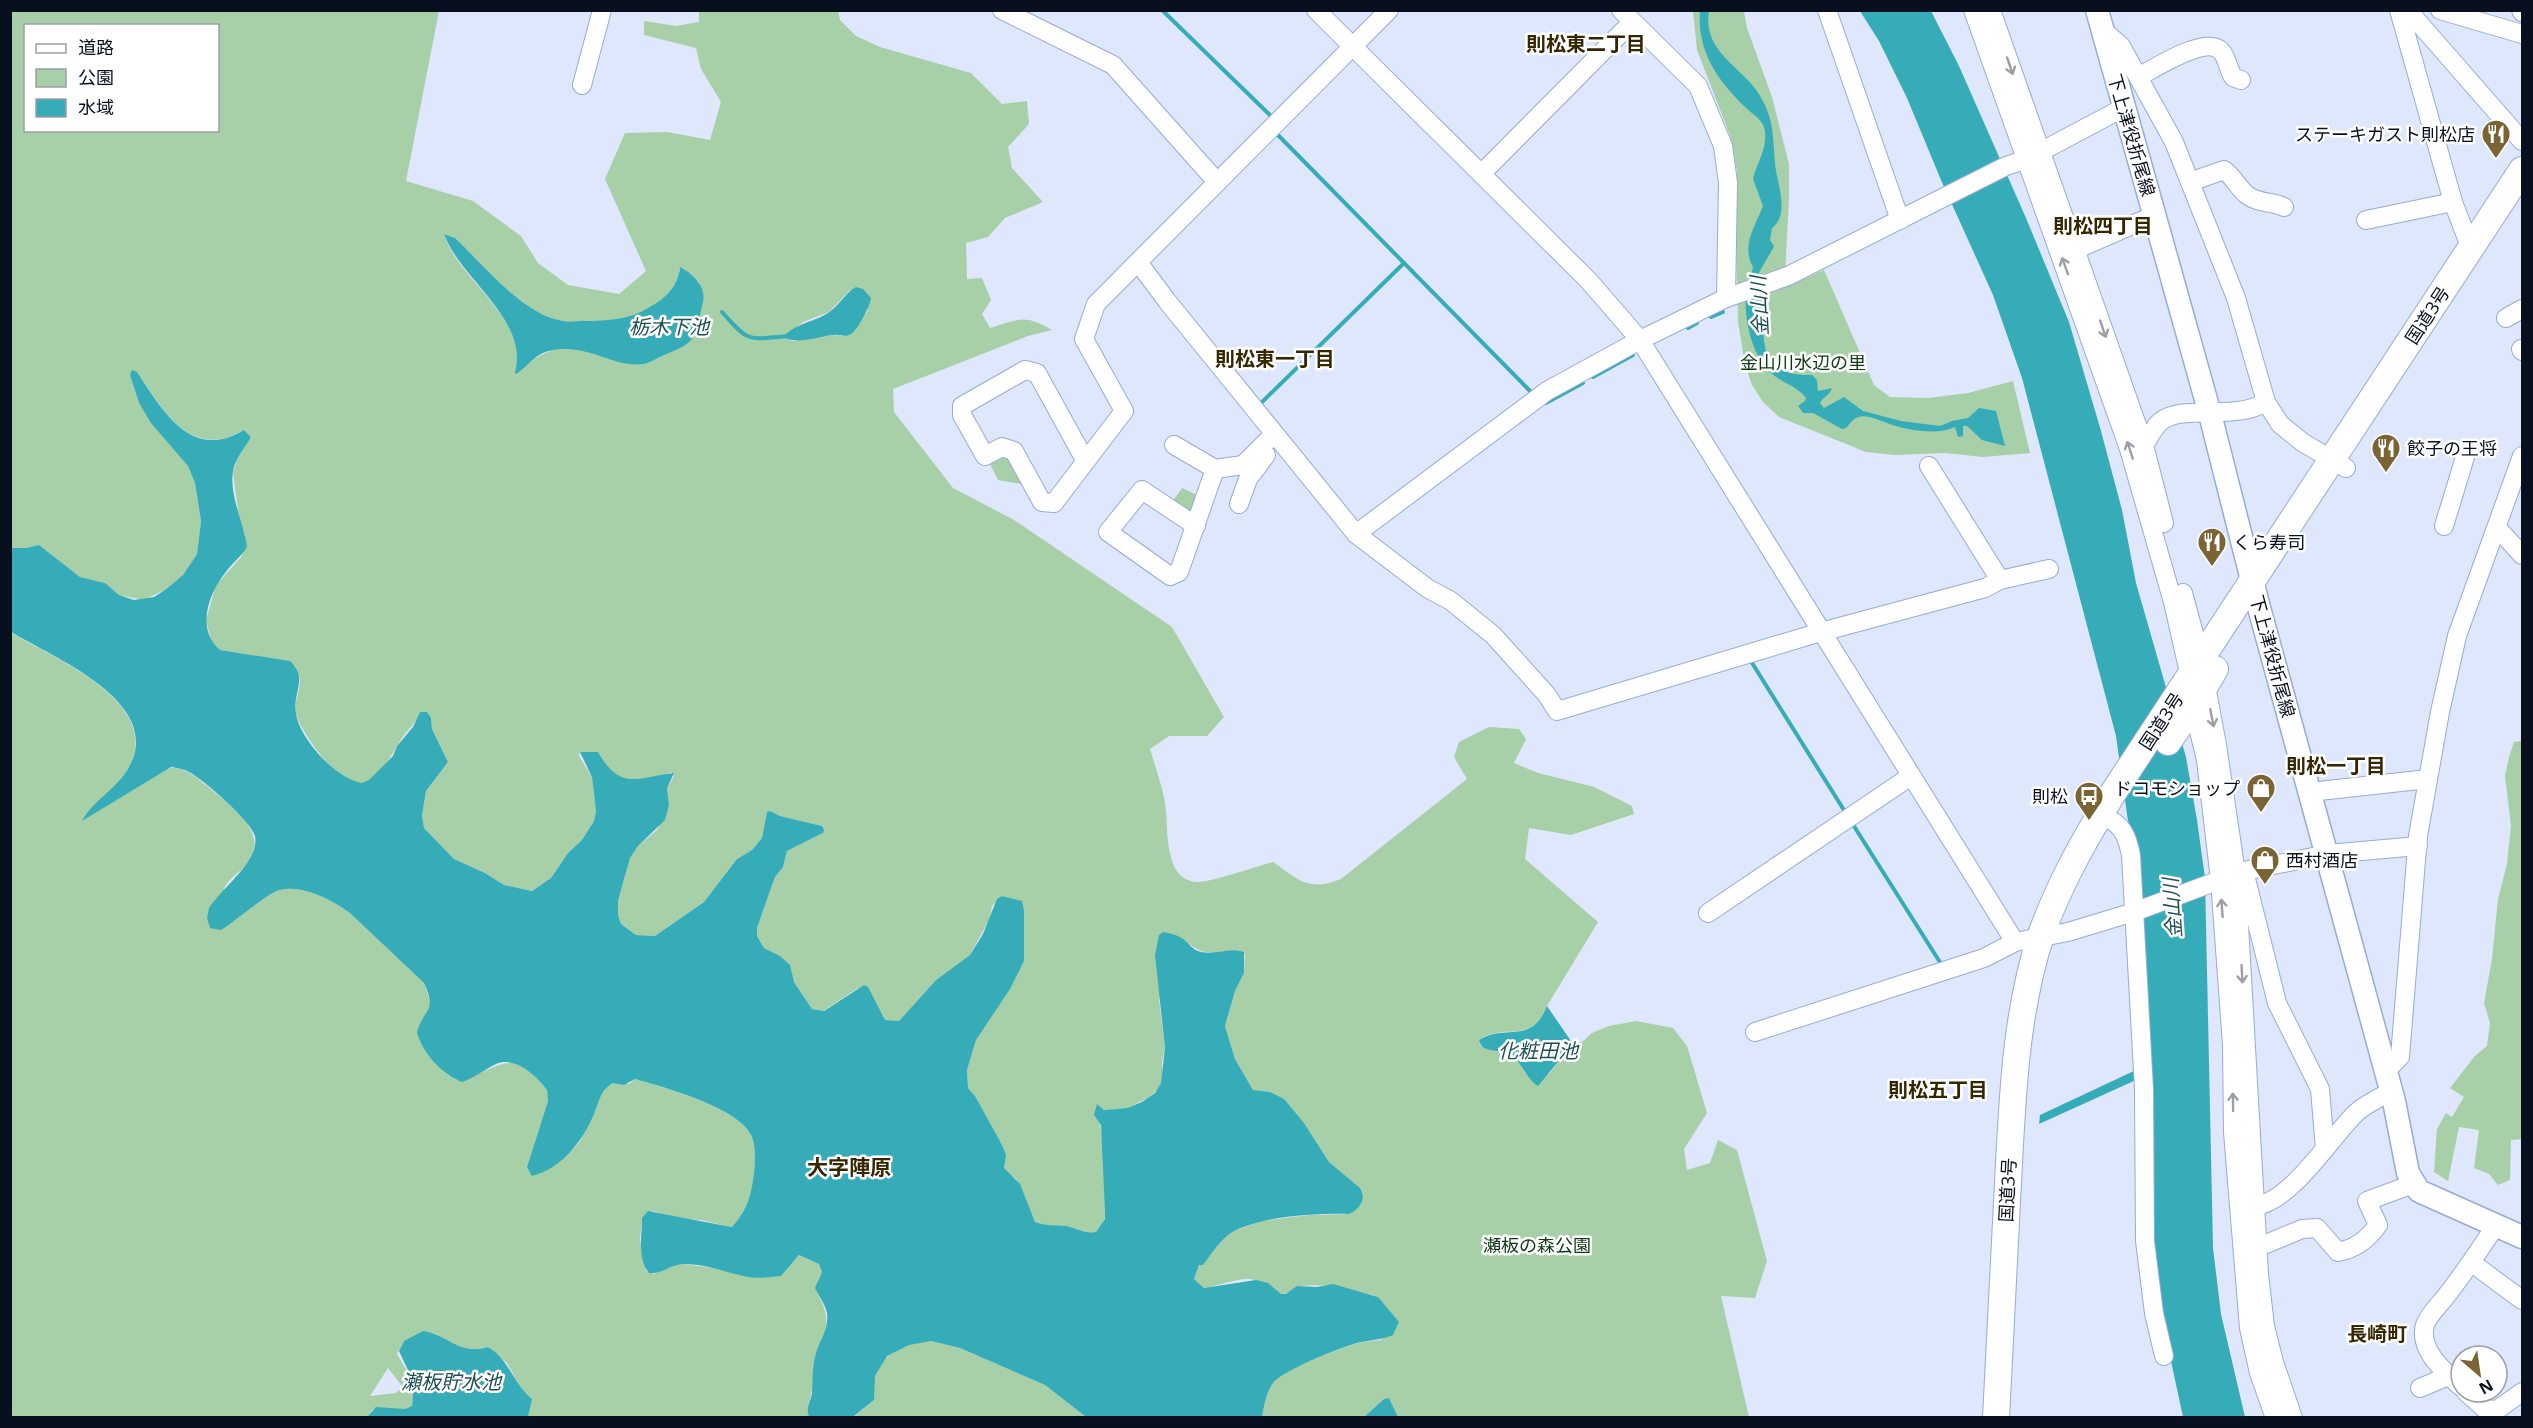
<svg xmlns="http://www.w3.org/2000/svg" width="2533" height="1428" viewBox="0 0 2533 1428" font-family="'Open Sans','Noto Sans JP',sans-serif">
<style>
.green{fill:#a7d0a8;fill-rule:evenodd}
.water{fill:#36acb9}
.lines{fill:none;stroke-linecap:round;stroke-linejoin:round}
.stream{stroke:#36acb9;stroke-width:4}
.minor-casing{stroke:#95abda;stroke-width:20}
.major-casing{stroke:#95abda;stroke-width:25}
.highway-casing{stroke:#95abda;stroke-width:28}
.minor{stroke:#fff;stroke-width:18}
.major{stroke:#fff;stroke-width:22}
.highway{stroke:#fff;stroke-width:26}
.oneway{stroke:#9c9fa5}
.labels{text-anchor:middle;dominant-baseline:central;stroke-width:5;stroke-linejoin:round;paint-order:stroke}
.poi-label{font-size:18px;fill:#080f1f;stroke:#fff;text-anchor:end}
.street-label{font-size:18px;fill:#080f1f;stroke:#fff}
.park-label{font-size:18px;fill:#0c3812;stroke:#fff}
.neighbourhood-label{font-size:20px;font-weight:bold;fill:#362600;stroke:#fff}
.water-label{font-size:20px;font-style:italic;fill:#1d4f54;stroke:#fff}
.quarter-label{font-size:21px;font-weight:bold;fill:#362600;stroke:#fff}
</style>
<rect width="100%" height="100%" fill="#dee7fb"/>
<g class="green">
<path d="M11,11H439L406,181L473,201L521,236L538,263L568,285L619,294L646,271L605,179L625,133L667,132L710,140L721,102L701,69L696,48L644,35V21L676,26L699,22V11H838L840,20L856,36L880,47L971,73L1002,104L1027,101L1029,124L1008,147L1012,168L1043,202L1005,218L988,237L966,243L967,279L982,278L991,300L982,314L990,328C1019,319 1024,314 1052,330L1028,336L893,389L894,412L953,488L1014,520L1172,627L1224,717L1207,736H1169L1150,749C1155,766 1162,785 1165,803C1169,825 1162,880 1197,882C1209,883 1258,866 1273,862C1299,880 1308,892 1341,879L1467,779L1454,757L1459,742L1489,727L1519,729L1526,739L1514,763L1538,773L1594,787L1632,806L1634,814L1571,835L1529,828L1525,859L1598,922L1547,1006C1531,1046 1505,1022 1479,1040L1480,1045C1509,1053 1518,1057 1534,1083L1549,1074L1573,1044L1582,1042L1592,1033L1609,1026L1636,1021L1673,1028L1687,1046L1707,1113L1684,1149L1687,1170L1710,1163L1718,1140L1737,1150L1767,1261L1755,1298L1721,1296L1749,1417H1398L1389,1398L1384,1399L1364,1417H1262C1264,1406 1266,1393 1273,1382C1282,1371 1344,1346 1359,1343C1366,1341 1374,1341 1382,1340L1378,1297L1373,1295C1348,1289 1325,1283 1300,1286C1294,1287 1290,1294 1283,1294C1278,1294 1260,1281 1250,1279C1236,1278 1218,1286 1204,1288L1194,1279L1199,1265L1227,1236L1237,1230L1260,1221L1309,1215L1349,1214L1360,1206L1363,1193L1360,1188L1329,1162L1304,1123L1270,1092L1253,1090L1235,1059L1225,1026L1235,991L1244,973L1245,954L1238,950C1212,952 1203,958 1182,938L1159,1000L1165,1048L1162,1062L1163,1077L1159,1088L1148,1098L1127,1108L1104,1110L1097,1105C1102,1131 1109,1190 1105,1216C1104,1223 1099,1227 1096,1232L1088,1233L1065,1226L1045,1225L1035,1222L1016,1179L1007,1173L1004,1168L1005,1155L975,1096L968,1088L967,1070L976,1040L1024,961V911L1021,901L1002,896L992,906L990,918L970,955L936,980L899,1021L885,1020L858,988L823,1011L812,1009L794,982L789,965L780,956L764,948L757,936V928L771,888L775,877L783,867L787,851L823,833L822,826L780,816L770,811L767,812L762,838L752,850L737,859L704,902L655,936L636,935L621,924L618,915V901L630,858L638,846L657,830L669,805L667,788L674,776L671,772C655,780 626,785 611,772C605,767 601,759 598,752H580L579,756L592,777L596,811L594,821L582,840L568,853L551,878L532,891L504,885L485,873L454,859L424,828L422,815L426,791L448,762L432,729L431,718L420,712C415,726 403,733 397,746C390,758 378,779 363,783C340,788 304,736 297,717C292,705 300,693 300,681C300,675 293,666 289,661L220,650L212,643L206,620L216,585L242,556L245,535L239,518L233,472L237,460L251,437L244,430C190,461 164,411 137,372L130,375L139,403L188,466L195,483L201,521L197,554L183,575L165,590L143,600L119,595L105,583L80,577L39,545L26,548H11ZM26,26H218V130H26ZM444,234L455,238C483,264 525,317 564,322C572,323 580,320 587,321C609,322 631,318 650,307C664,299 680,287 679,269L683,268L699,282C692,295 669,349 661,356C641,373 597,349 573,348C549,347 533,359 515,372C529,317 458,281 444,234ZM850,290L868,310L854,332L842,336L834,335L793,341L783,337L803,322L829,312Z"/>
<path d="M1693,11H1744L1747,28L1772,97L1789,164V199L1785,275L1790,285L1824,270L1874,385L1890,397L1928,398L1968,393L2013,381L2030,453L1983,457L1945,453L1895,455L1866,452L1779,417L1763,402L1752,385L1745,364L1738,322L1735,200L1737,171L1731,138L1697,50Z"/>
<path d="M1003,453L1010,455L1027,485L998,480L989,462Z"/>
<path d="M1182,488L1197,495L1190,515L1172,502Z"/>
<path d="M10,632C52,658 161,700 130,765C120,786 98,803 82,820L167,769C182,764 196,777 207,786C229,805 273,833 246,865C240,872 227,880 224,889C221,901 222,917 221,930C232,922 270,892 280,890C303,884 334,901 351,914L424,983L430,1001L431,1007L423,1020L429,1056L448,1075L457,1080C500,1072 509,1041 547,1090L548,1101L527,1167C540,1162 560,1160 571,1151C590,1137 595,1090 611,1084C617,1081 623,1083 629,1084L635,1079C662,1087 741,1108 752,1137C756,1148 755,1161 754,1173C752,1195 747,1211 732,1227C721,1226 711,1221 699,1220C681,1218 670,1216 653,1211L642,1218L640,1239L646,1271L654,1274L674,1265L683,1264L728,1270L756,1278L781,1276L799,1255L819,1264L822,1272C809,1295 829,1302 826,1325C825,1337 818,1346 815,1357C812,1369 814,1382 811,1394C810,1403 806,1409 809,1417H528L531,1399L523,1392L507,1363L488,1347L473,1351L452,1344L404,1341L397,1354L414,1383L412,1406L405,1409H373L367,1417H11ZM388,1368L402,1386L396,1393L370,1396Z"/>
<path d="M2522,741V1139L2511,1140L2510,1180L2498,1185L2489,1174L2474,1168L2479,1130L2459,1127L2448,1181L2434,1172L2437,1129L2446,1113L2452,1117L2464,1097L2450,1088L2474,1057L2487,1046L2490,1023L2484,1003L2492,959L2498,899L2507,864L2511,826L2505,776L2509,757L2514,742Z"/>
<path d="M931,1341L960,1348L1045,1385L1086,1417L853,1418L874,1400C874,1395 873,1391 873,1386C875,1355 904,1342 931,1341Z"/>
</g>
<g class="water">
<path d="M1700,11H1709C1702,55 1746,67 1763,101C1774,122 1773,140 1775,163C1776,181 1791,214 1772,228L1770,240L1774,246C1772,251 1760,270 1759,273C1759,283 1763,292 1763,301C1764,344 1757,376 1812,375L1817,380L1818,391L1832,388C1830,395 1823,397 1820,403L1824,408L1844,397L1863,411L1901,421L1940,426L1952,421L1968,418L1979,408L1996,411L2005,446L1982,440L1967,426H1963V436L1958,437L1955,427C1937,436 1906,430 1887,423C1878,420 1866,413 1856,418C1852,420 1849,425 1846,428L1842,429L1813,413H1803L1798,406L1805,401L1806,398C1797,386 1782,383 1771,373C1750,354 1742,312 1747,284C1748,278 1752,274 1753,267C1741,245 1755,227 1763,206L1753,179C1757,162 1767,150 1765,131C1763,119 1753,115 1745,107C1717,80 1697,51 1700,11Z"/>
<path d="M1860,11H1931L1959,66L2026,218L2069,322L2101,431L2122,510L2136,583L2186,757L2197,820L2205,878L2213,1248L2221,1314L2245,1417H2183L2165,1333L2153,1258L2147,968L2140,882L2134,840L2128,821L2116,736L2022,378L1993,295L1941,180L1907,98L1879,41Z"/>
<path d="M444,234L455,238C484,265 523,315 563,321C571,323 579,320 586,321C607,321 630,319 648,308C666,298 678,287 680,267C692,273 707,287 703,302C694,338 700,341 664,355C657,358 650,363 643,364C611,368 588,342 549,351C533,355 529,366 516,374L515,372C529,319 460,279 444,234Z"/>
<path d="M856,287L863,289L871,298C870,306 858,330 851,334C845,338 839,334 833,335C816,337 799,345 783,337C798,322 812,323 828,313C839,306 845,293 856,287Z"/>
<path d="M132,370L137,372C163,411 191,462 244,430L251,437C245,448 235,459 233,471C229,496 244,523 247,547C241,557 232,563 225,573C208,595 196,629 220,650L290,661C309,680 292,691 296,714C300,739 336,779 362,783L369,780L393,756L397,746L413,727L420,712H427L431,718L432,729L448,762L426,791L422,815L424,828L454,859L485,873L504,885L532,891L551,878L568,853L582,840L594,821L596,811L592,777L580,752H598C621,792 637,777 674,773L667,788L669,805L665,820L638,846L630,858L618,901V915L621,924L636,935L655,936L704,902L737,859L752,850L762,838L767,812L770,811L780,816L822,826L824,830L823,833L787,851L783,867L775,877L771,888L757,928V936L764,948L780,956L790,965L794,982L812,1009L824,1011L864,985L868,987L885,1020L899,1021L936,980L970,955L983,934L997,899L1002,896L1022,901L1024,911V961L1010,989L976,1040L967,1070L968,1088L975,1096L1002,1145L1006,1155L1004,1168L1020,1184L1035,1222C1046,1226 1055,1225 1066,1226C1076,1228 1084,1234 1096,1232L1105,1219V1212L1101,1125L1094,1115L1097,1104L1104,1110L1127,1108L1142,1102L1155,1093L1161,1083L1165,1048L1155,955L1159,935L1163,932C1170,933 1177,935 1182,938C1189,943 1192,950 1201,952C1216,955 1231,947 1244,952V973L1235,991L1225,1026L1235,1059L1253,1090L1270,1092L1284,1099L1304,1123L1329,1162L1360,1188C1367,1198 1360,1210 1349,1214C1318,1213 1251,1216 1227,1236C1218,1244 1210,1255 1203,1265H1199L1194,1279L1204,1288L1256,1280L1268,1283L1281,1294H1286L1297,1286L1317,1287L1333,1284L1378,1297L1399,1322L1393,1335C1381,1340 1369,1340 1357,1343C1341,1347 1282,1371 1273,1383C1266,1393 1264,1406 1262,1417H1086L1045,1385L960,1348L931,1341L909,1345L887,1356L875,1376L874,1400L853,1417H809C805,1406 812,1401 812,1391C813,1378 812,1366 816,1353C820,1340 829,1329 827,1313C825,1304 819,1296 815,1288L822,1272L819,1264L799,1255L781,1276C770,1277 759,1279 748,1277C727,1273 707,1264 684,1264C671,1264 661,1275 649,1273C637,1259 642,1235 642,1218L648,1211L726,1226L732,1227C748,1209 751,1196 754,1173C755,1161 756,1148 752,1137C741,1108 663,1087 635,1079L624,1085L613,1083C600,1090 599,1102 594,1114C582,1142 562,1168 532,1176L527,1167L548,1101L547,1090C536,1075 515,1056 496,1064C484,1070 474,1078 462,1082C442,1074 424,1055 417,1033C423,1008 438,1013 424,983L351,914C334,901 303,884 280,890C269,892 234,922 221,930L210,928L207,918L209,908C221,890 247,870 254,850C255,846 256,840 255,836C251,821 204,780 189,772C184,769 177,768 171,767L82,821C93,800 119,788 130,765C163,701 52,657 11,632V548H26L39,545L80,577L105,583L119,595L134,600L154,597L165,590L183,575L197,554L201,521L195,483L188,466L151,423L139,403L130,375Z"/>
<path d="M1547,1006L1573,1044L1538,1086C1525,1078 1523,1061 1508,1054C1497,1048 1482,1054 1479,1040C1506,1023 1531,1046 1547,1006Z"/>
<path d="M2136,1070V1080L2039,1124L2040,1115Z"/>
<path d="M423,1331C449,1335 459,1356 488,1347C510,1360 513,1384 532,1399L528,1417H367L376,1407L405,1409L412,1406L414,1383L399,1351L404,1341Z"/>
<path d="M1389,1398L1398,1417H1364L1384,1399Z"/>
</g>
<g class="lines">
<g class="stream">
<path d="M1162,10L1272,117"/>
<path d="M1276,133L1533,394"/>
<path d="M722,312C750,344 748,339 789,336"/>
<path d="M1711,317L1723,312"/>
<path d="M1688,328L1697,323"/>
<path d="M1593,377L1633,355"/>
<path d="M1546,403L1583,383"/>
<path d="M1259,405L1404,263"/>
<path d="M1749,658L1847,815"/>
<path d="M1852,823L1943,967"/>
</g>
<g class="minor-casing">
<g id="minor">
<path d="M1002,10L1113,65L1217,182"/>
<path d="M1316,10L1589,281L1640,340L2015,942"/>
<path d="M1621,10L1698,86L1723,146L1728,183L1726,298"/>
<path d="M1827,10L1900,220"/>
<path d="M1973,10L2129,449L2173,602L2190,677L2193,706L2206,760L2220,880L2232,1045L2233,1132L2249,1328L2259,1373L2275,1418"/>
<path d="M1991,10L2144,445L2164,523"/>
<path d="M2399,10L2453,202L2471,249"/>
<path d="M2411,10L2412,15L2522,141"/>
<path d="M2440,10L2522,34"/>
<path d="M2521,10L2522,12"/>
<path d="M2104,31L2121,46L2174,142L2236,298L2266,402L2280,424L2302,442L2346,468"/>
<path d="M2140,76C2155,68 2206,35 2221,51C2227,57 2228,69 2233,77L2241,80"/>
<path d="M582,85L602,10"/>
<path d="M1481,174L1632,22"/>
<path d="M2190,182L2224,170C2234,177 2238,188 2247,195C2259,204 2272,201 2284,207"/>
<path d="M2366,220L2453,202"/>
<path d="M2075,250L2155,215"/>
<path d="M1138,262L1167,301L1356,534L1427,588L1451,601L1493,635L1547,695L1557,711L1821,632L1985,588L2000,580L2049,569"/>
<path d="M2506,318L2522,309"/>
<path d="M2521,349L2522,351"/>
<path d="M1174,445L1215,469"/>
<path d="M2144,445C2149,438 2154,427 2160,422C2183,403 2233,422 2266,402"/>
<path d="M1085,460L1037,373L1025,370L962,406V415L985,456L1002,447L1014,451L1042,502L1054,503L1124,411L1084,339L1096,304L1389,10"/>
<path d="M1929,466L2000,580"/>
<path d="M1239,504L1248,479L1266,455"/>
<path d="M1196,526L1142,490L1108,532L1170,576L1179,572L1215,469L1243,465L1274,434"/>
<path d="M2444,526L2465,457"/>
<path d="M2501,532L2522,555"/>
<path d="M1356,534L1547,391L1640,340L1726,298L1788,276L2006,166L2025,160L2123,108"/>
<path d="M2183,593L2201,659L2217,745L2236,873L2259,1274L2265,1326L2274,1362L2293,1418"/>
<path d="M2310,792L2428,779"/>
<path d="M2114,822C2125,830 2128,841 2131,855L2144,1089L2145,1241L2154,1313L2164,1356"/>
<path d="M2244,871L2277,1003L2320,1089L2325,1149"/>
<path d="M1708,913L1911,776"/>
<path d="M1755,1032L1984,958L2015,942L2068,932L2134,912L2244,871L2328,854L2418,846"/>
<path d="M2386,1071L2400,1057L2418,836L2440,712L2457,636L2522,456"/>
<path d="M2255,1206C2291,1202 2330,1138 2356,1113C2365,1104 2380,1098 2391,1091"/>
<path d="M2266,1244L2302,1229L2317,1228L2338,1252C2355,1249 2368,1239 2378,1225L2367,1201L2413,1184"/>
<path d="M2472,1263L2522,1300"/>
<path d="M2461,1387C2445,1372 2418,1350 2425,1325C2428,1315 2441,1303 2447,1295C2465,1272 2480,1249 2496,1225"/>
<path d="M2420,1388L2448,1376"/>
<path d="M2466,1392L2485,1409L2497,1410L2522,1392"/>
</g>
</g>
<g class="major-casing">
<path id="major" d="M2097,10L2210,414L2258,604L2394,1101L2408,1173L2419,1191L2522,1237"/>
</g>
<g class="highway-casing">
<g id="highway">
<path d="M2168,742L2193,706L2215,669"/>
<path d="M1996,1418C2000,1333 2004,1248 2009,1163C2013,1086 2017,1009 2041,935C2059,884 2085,839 2113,793L2522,170"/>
</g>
</g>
<use href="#minor" class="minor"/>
<use href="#major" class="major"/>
<use href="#highway" class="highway"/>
</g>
<defs><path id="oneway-shaft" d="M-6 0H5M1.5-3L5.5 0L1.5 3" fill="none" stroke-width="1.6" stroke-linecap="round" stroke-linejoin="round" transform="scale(1.5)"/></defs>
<g class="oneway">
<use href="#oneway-shaft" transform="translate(2010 66) rotate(71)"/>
<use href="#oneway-shaft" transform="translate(2065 266) rotate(-110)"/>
<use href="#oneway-shaft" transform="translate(2103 329) rotate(71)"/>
<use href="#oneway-shaft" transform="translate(2130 450) rotate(-108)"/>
<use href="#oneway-shaft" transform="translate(2212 718) rotate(79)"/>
<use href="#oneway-shaft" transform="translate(2222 908) rotate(-94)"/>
<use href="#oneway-shaft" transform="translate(2242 974) rotate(87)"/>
<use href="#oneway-shaft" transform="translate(2233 1102) rotate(-91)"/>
</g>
<defs>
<g id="restaurant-pin" transform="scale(1.5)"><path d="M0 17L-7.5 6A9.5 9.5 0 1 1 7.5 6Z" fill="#7a6433" stroke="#fff"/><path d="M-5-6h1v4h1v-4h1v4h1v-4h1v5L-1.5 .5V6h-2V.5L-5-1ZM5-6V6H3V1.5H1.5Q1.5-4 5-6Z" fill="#fff"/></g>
<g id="shop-pin" transform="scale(1.5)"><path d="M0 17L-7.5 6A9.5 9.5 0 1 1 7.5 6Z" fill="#7a6433" stroke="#fff"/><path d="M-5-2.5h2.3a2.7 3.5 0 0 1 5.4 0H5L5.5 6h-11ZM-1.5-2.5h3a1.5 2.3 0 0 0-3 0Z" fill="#fff"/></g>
<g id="bus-pin" transform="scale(1.5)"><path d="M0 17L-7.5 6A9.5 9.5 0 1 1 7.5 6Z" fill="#7a6433" stroke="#fff"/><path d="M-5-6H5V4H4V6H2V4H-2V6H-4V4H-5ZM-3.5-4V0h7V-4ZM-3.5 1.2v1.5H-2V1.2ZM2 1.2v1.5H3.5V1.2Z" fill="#fff"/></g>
</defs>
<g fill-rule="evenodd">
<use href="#restaurant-pin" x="2496" y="134"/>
<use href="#restaurant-pin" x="2386" y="448"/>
<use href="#restaurant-pin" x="2212" y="542"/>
<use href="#shop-pin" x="2261" y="788"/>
<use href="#bus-pin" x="2089" y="796"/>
<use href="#shop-pin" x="2265" y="860"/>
</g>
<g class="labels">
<g class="poi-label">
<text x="2475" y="134">ステーキガスト則松店</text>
<text x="2407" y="448" text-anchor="start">餃子の王将</text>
<text x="2233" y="542" text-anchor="start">くら寿司</text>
<text x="2240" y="788">ドコモショップ</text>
<text x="2068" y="796">則松</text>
<text x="2286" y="860" text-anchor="start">西村酒店</text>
</g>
<g class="street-label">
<text transform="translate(2132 135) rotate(74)">下上津役折尾線</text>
<text transform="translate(2427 315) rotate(-57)">国道3号</text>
<text transform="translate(2273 656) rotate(75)">下上津役折尾線</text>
<text transform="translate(2161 721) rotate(-57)">国道3号</text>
<text transform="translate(2007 1190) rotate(-87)">国道3号</text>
</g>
<g class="park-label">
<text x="1803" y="362">金山川水辺の里</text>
<text x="1537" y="1245">瀬板の森公園</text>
</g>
<g class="neighbourhood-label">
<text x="1586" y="43">則松東二丁目</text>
<text x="2103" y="225">則松四丁目</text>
<text x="1275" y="358">則松東一丁目</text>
<text x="2336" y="765">則松一丁目</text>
<text x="1938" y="1089">則松五丁目</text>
<text x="2377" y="1333">長崎町</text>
</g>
<g class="water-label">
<text transform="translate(1759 306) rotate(-93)">金山川</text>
<text x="669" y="326">栃木下池</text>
<text transform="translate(2172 908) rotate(-94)">金山川</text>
<text x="1538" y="1050">化粧田池</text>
<text x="451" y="1381">瀬板貯水池</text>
</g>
<g class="quarter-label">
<text x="849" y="1167">大字陣原</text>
</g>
</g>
<rect width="2533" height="1428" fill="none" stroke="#080f1f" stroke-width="24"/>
<rect x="24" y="24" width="195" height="108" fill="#ffffff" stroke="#9c9fa5" stroke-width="1.5"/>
<rect x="36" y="44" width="30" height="9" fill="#ffffff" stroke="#9c9fa5" stroke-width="1.5"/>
<text x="78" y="54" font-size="18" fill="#080f1f">道路</text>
<rect x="36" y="69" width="30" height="18" fill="#a7d0a8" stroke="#9c9fa5" stroke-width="1.5"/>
<text x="78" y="84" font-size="18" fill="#080f1f">公園</text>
<rect x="36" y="99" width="30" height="18" fill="#36acb9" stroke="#9c9fa5" stroke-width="1.5"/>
<text x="78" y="114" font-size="18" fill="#080f1f">水域</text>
<g transform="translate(2479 1374) rotate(151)"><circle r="28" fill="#ffffff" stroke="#9c9fa5" stroke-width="1.5"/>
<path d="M0-4.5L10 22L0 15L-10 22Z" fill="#7a6433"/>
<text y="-9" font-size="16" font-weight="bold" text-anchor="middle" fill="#080f1f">N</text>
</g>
</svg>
